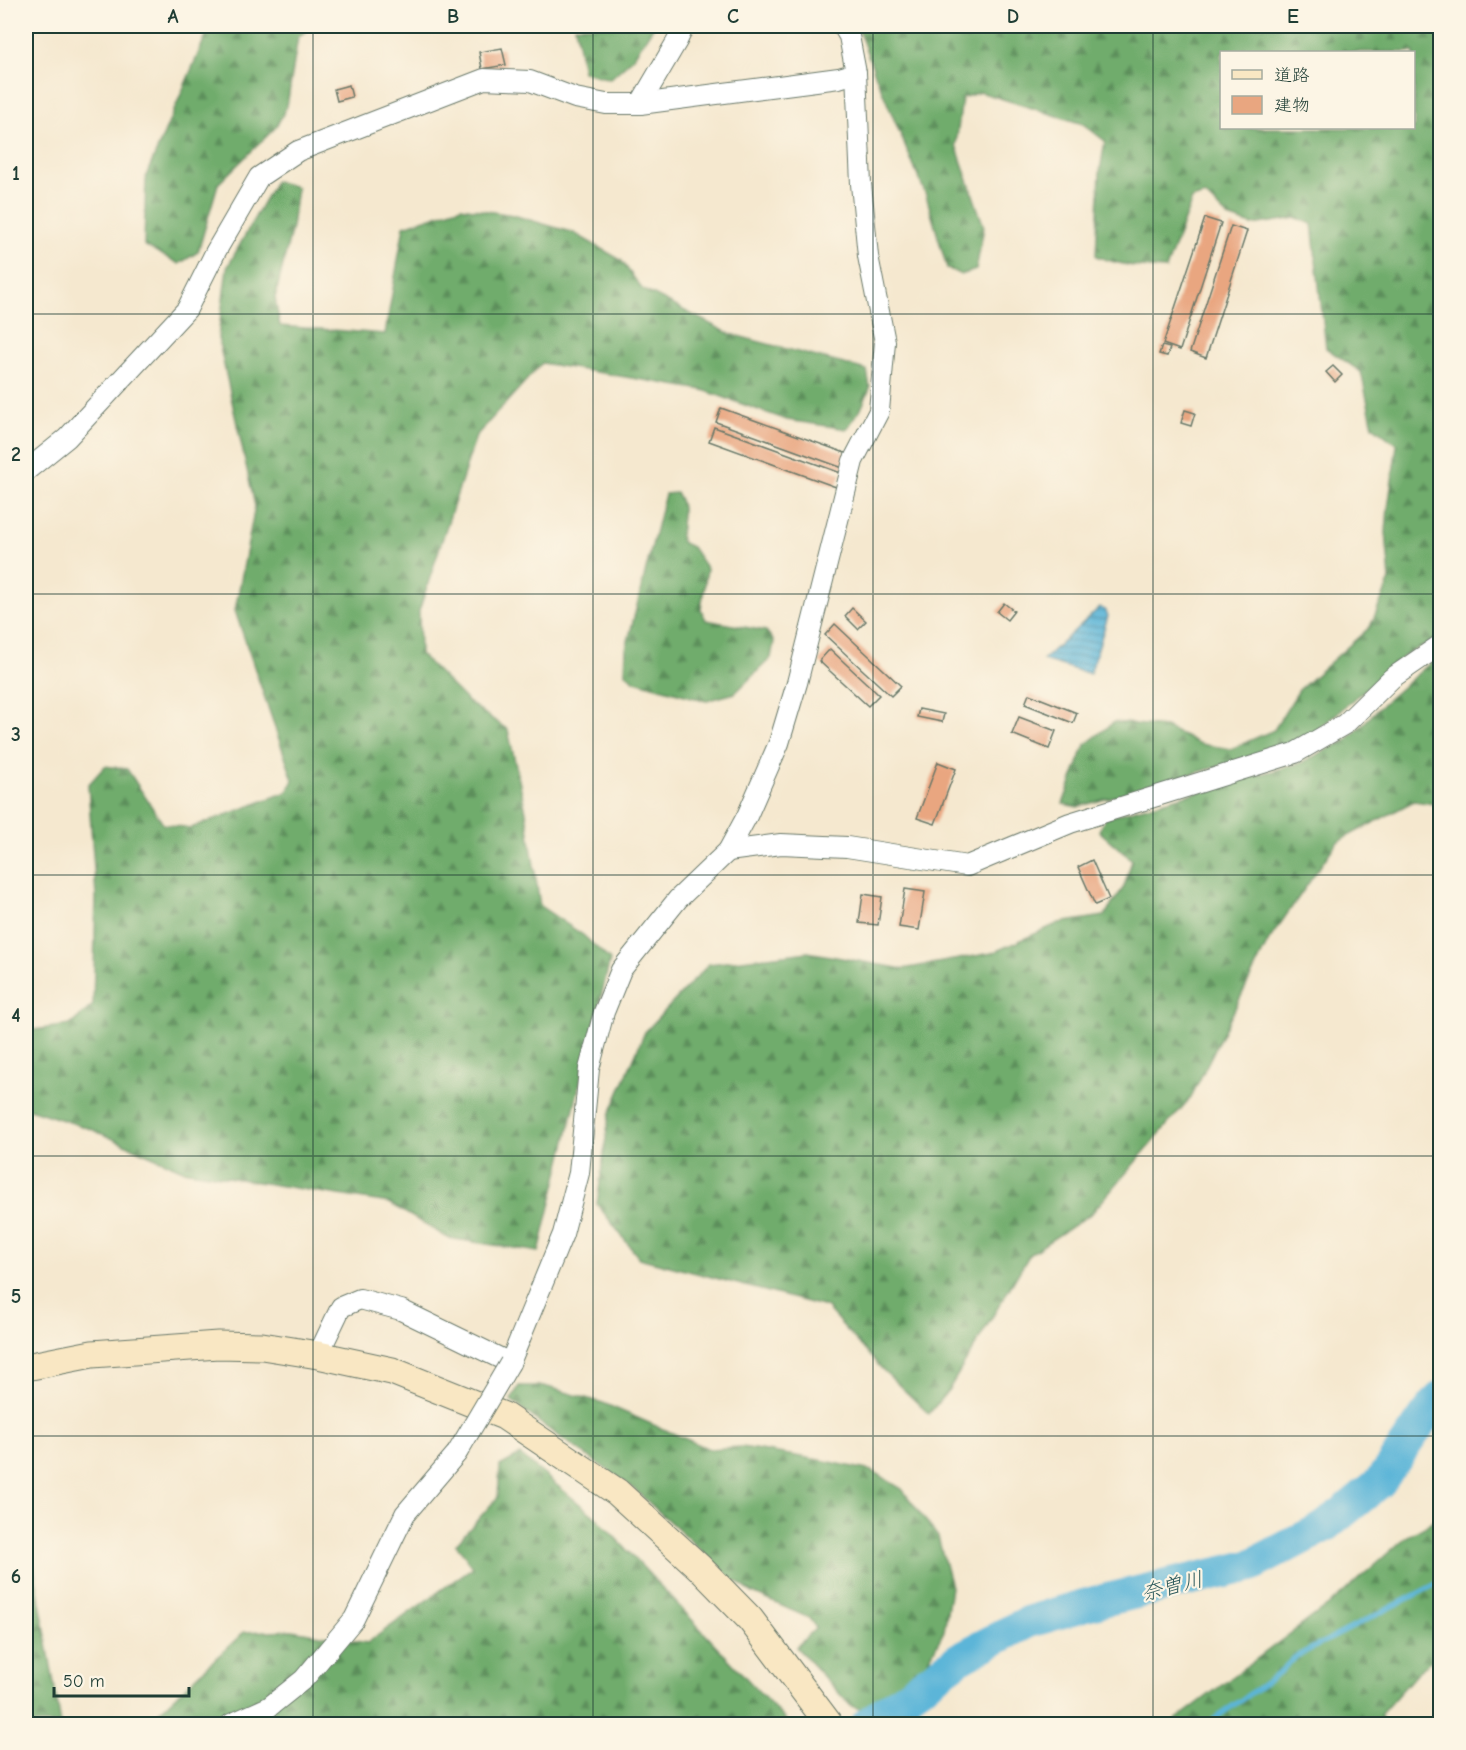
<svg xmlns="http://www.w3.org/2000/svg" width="1466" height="1750" viewBox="0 0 1466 1750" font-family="'Comic Neue','Klee One',sans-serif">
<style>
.forest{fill:url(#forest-firs);stroke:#477450;stroke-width:1.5;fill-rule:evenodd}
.water{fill:url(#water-rules);stroke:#3d7986;stroke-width:1.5}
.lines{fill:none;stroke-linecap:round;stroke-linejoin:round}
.stream{stroke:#5bb5d8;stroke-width:5}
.river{stroke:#5bb5d8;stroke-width:33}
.building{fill:#e9a680}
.street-casing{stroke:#6a796a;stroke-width:22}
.secondary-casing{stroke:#6a796a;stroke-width:29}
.street{stroke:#fff;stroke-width:20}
.secondary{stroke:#f9e7c3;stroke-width:27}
.street-bridge-casing{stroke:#6a796a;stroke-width:22;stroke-linecap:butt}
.street-bridge{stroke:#fff;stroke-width:20}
.grid{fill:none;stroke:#1f3d34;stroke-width:1.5;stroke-opacity:0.55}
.labels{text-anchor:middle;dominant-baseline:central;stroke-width:4.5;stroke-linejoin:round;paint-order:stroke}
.water-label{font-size:21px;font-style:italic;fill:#2e5b5d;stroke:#fcf5e5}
.neatline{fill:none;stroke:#1f3d34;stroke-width:2}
.grid-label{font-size:20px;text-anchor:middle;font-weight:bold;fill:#1f3d34}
</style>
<defs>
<pattern id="forest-firs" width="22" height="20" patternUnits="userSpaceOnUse" patternTransform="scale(1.5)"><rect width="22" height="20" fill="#6fac6c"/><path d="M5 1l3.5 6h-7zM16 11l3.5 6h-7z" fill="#5b8d5a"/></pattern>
<pattern id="water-rules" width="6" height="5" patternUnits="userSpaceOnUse" patternTransform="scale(1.5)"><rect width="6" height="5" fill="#5bb5d8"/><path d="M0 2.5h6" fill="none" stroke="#4b94b0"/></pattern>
</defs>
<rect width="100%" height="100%" fill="#fcf5e5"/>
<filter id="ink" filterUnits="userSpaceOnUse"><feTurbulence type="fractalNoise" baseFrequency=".0167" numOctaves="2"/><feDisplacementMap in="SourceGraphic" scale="12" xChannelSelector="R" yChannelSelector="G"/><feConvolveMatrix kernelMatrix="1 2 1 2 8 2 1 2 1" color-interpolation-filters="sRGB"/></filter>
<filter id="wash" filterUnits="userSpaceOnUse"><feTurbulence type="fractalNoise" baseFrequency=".008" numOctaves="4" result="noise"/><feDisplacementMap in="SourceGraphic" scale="24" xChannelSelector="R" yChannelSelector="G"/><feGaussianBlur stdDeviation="1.35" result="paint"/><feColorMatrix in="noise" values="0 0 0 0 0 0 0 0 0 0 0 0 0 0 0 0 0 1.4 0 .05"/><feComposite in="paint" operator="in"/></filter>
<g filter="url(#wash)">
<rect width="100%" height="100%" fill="#f5e8cf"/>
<g class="forest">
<path d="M210,26H313L298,37L287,106L276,127L218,184L198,252L179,264L144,245L146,176Z"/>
<path d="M575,26H654L632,59L610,79L583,72Z"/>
<path d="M857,26H1440V638L1408,653L1316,731L1274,750L1078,807L1063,804L1085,745L1114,722L1165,727L1200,744L1231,749L1274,730L1299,690L1370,627L1390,580L1386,532L1388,508L1397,445L1373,426L1361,372L1326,348L1312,224L1297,218L1252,225L1228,217L1205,195L1192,199L1166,269C1142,268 1119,265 1096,256L1100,171L1105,141L1083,124L980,92L962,98L956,145L984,227L976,270L961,275L947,268L926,195L875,74ZM1222,52H1414V128H1222Z"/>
<path d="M275,181L297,187L292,227L275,298L280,326L385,334L404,226L461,207L513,215L574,233L621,260L642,289L730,334L867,370L870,388L862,407L847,429L787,420L703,390L542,363L476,436L419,611L420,654L468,702L508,730L526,812L540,906L583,935L610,960L539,1252L448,1238L389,1203L183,1170L91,1129L26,1108V1031L70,1025L93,1005L96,897L88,785L105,766L127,769L163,824L191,828L287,792L293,780L235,611L255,506L218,338L227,268Z"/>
<path d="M676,493C688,508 678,524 681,542L692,547L707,569L701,609L706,620L766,631L774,641L771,658L735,693L706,701L635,681L625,673L626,649L665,494Z"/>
<path d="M1440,657V805L1414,801L1337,842L1269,940L1191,1097L1092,1213L1030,1254L949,1389L929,1414L882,1369L826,1307L639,1258L597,1204L609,1116L645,1032L709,964L808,952L903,969L992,953L1059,923L1104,916L1124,887L1132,860L1099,831L1105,818L1301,763L1347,740L1385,702L1435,659Z"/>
<path d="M519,1386H544L603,1403L709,1449L742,1447L825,1461L872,1471L902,1489L938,1537L951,1587L944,1631L923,1671L864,1710L851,1706L796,1647L816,1628L809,1618L753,1593L732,1579L632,1487L544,1426L511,1400Z"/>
<path d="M520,1455L598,1519L789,1724H146L244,1632L292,1630L367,1643L473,1567L456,1544L498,1497L500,1466Z"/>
<path d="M1440,1514V1654L1419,1671L1380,1715L1385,1724H1170L1335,1600L1406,1537L1428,1525Z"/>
<path d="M26,1556L33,1561L61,1724H26Z"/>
</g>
<path class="water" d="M1100,607L1106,611L1108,616L1090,674L1043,660Z"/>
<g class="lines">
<path class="stream" d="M1207,1724L1278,1674L1295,1657L1440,1582"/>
<path class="river" d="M867,1724L960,1658L1028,1622L1092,1603L1250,1566L1326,1526L1380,1482L1426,1415L1440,1398"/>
</g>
<g id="blocks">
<g class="building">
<path d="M502,48L506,65L482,69L479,52Z"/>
<path d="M349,85L352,97L337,101L334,89Z"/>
<path d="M1205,218L1221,223L1180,350L1163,344Z"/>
<path d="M1231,226L1247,231L1206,358L1190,352Z"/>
<path d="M1162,346L1170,348L1167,356L1159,354Z"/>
<path d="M1333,366L1342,375L1335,382L1326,372Z"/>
<path d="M721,408L848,454L843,468L716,422Z"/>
<path d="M1185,410L1195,413L1191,426L1181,423Z"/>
<path d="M714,427L841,473L836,487L709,441Z"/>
<path d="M1004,603L1014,611L1007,620L997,612Z"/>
<path d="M852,608L866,621L858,629L845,616Z"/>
<path d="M835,624L901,686L891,696L825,635Z"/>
<path d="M830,649L879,695L868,706L819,661Z"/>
<path d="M1029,694L1077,713L1073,723L1025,704Z"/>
<path d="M919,709L944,714L942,722L917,717Z"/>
<path d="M1019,717L1056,731L1049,749L1012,734Z"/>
<path d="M938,762L956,769L935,824L917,818Z"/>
<path d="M1092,860L1109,899L1095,905L1078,867Z"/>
<path d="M905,889L925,892L919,930L899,927Z"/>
<path d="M863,894L882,897L878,925L859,923Z"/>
</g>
</g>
</g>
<g filter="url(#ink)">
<use href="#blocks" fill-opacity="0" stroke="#6a796a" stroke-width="1.5"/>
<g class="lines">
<g class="street-casing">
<g id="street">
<path d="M640,104L677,41L684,26"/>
<path d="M26,471L67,438L187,309L216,251L259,177L298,151L484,79L530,81L575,98L606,104H640L839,78L856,73"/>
<path d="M728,851L781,844L847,847L967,866L1070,823L1295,753L1345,724L1392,678L1440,645"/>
<path d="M318,1355L341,1307L360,1299L401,1310L510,1363L563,1234L579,1173L589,1069L604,1012L621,970L678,899L728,851L747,816L779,743L797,683L853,461L879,411L885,342L868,256L861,184L856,73L849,36L843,26"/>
<path d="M231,1724L269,1707L304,1679L354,1619L405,1514L457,1453"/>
</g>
</g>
<g class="secondary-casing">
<path id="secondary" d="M26,1367L92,1354L218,1345L262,1346L318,1355L392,1371L504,1416L617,1492L699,1567L750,1619L829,1724"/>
</g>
<use href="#street" class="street"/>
<use href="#secondary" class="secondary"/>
<g class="street-bridge-casing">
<path id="street-bridge" d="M457,1453L510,1363"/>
</g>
<use href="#street-bridge" class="street-bridge"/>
</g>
</g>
<path class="grid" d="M313,26V1724M593,26V1724M873,26V1724M1153,26V1724M26,314H1440M26,594H1440M26,875H1440M26,1156H1440M26,1436H1440"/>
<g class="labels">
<g class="water-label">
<text transform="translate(1172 1586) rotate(-14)">奈曽川</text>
</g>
</g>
<rect width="1466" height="1750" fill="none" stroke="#fcf5e5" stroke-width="66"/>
<rect x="1220" y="51" width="195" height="78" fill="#fcf5e5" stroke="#a4ab9e" stroke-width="1.5"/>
<rect x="1232" y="70" width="30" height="9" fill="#f9e7c3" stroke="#a4ab9e" stroke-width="1.5"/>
<text x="1274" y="81" font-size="18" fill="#1f3d34">道路</text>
<rect x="1232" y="96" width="30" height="18" fill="#e9a680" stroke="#a4ab9e" stroke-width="1.5"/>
<text x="1274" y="111" font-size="18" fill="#1f3d34">建物</text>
<path d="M54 1687v9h135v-9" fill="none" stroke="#1f3d34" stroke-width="3"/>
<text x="63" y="1687" font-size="18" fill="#1f3d34" stroke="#fcf5e5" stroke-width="4.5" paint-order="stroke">50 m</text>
<rect x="33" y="33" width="1400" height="1684" class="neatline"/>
<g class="grid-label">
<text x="173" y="23">A</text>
<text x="453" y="23">B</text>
<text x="733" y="23">C</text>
<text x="1013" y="23">D</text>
<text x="1293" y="23">E</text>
<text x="16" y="180">1</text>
<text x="16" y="461">2</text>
<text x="16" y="741">3</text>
<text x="16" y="1022">4</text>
<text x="16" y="1303">5</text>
<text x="16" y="1583">6</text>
</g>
</svg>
